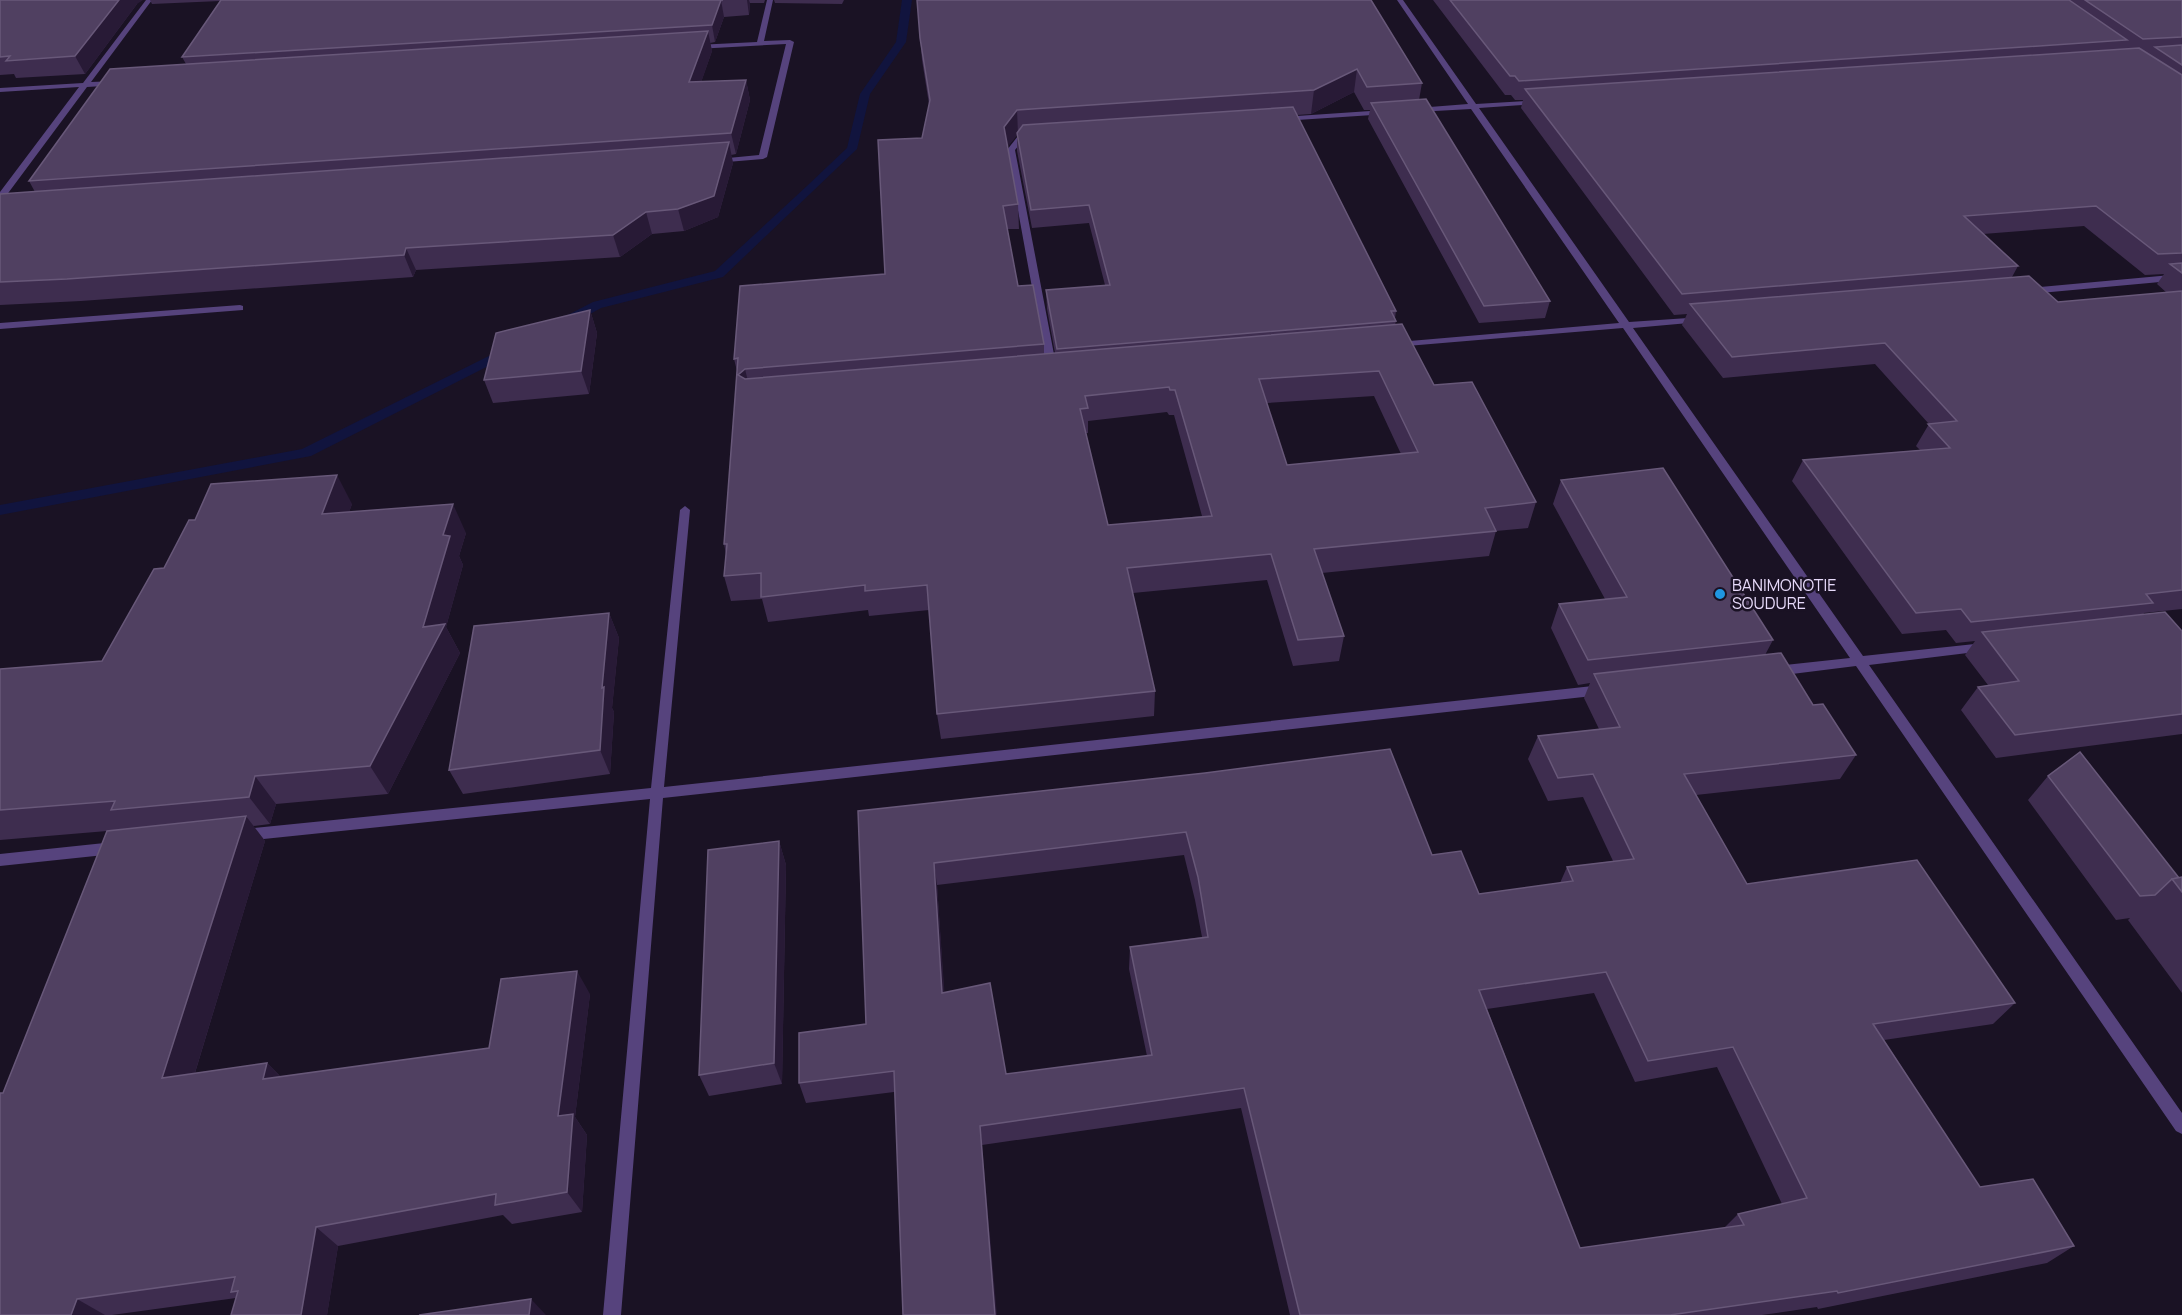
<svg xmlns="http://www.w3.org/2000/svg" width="2182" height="1315" viewBox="0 0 2182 1315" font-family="Manrope,sans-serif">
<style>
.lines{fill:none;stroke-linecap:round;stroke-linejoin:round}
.stream{fill:#11143e;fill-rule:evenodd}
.minor{fill:#56437d;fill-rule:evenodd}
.wall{fill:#3e2d4f;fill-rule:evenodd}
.shaded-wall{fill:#281a36}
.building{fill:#504061;stroke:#685879;stroke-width:1.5;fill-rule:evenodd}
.poi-dot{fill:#1f96e1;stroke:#1a1224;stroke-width:2}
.labels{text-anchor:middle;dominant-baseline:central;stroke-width:5;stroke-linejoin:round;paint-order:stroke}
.poi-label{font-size:16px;fill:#e7dafa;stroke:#1a1224;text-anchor:start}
</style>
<rect width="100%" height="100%" fill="#1a1224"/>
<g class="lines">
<g class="stream">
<path d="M902,0H912L906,42L870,94L857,149L723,277L601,308L572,324H562L561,321L562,318L593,302L715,271L808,185L847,148L860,94L896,42Z"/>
<path d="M509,346L514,347L516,350L514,353L311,456L0,515V505L302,449Z"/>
</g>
<g class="minor">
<path d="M146,0H152L91,82L116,81H119V85L87,87L3,200L0,201V192L79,87L0,92V88L83,83Z"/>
<path d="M767,0H773L764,41L790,40L794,42L767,157L763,159L715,163V159H718L759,155L786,44L696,49L692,47L696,45L757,42Z"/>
<path d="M1397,0H1403L1476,104L1540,100V104H1537L1479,108L1629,322L1703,317V321L1700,322L1633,328L1863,656L1984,643L1988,644L1990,647L1988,650L1984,651L1869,665L2182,1113V1134L2176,1131L1856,666L1775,676L1771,674L1769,671L1771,668L1775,666L1850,658L1623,328L1395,347L1393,345L1398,342L1619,323L1471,109L1417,112L1413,110L1417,108L1468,104Z"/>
<path d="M1385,110H1388V114L1282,121L1278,119L1282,117Z"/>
<path d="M1031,135H1034V139L1023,140L1015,150L1057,370L1052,373L1047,370L1007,150L1018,136Z"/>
<path d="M2182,274V280L2028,294L2023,291L2028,288Z"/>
<path d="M240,305L243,306V310L0,329V323Z"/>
<path d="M685,506L690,510L664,787L1602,685L1606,687L1608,690L1606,693L1602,695L663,798L621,1315H603L650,799L245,841L240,839L238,835L240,831L245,829L651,788L680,510Z"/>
<path d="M114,842L119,844L121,848L119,852L114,854L0,866V854Z"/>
</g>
</g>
<g class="wall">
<path d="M0,0L137,4L85,74L16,78L14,74L0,75Z"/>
<path d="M150,0H765L764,3H750L749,15L724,17L715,42L710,43L712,51L701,82L746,80L750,100L736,154L731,155L733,163L718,217L684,231L652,234L620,257L416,270L413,277L81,301L0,305V194L35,192L29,181L186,64L182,57L220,1L152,4Z"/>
<path d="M774,0H844L842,4L775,3Z"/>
<path d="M917,0H1371L1422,83L1419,100L1550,301L1545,318L1479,323L1368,119L1370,110H1364L1354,92L1311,114L1297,115L1396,311L1395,318L1396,321L1395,325L1434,385L1536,502L1528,528L1496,531L1489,556L1322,573L1344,636L1339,661L1293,666L1267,580L1133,593L1155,691L1154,716L941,739L937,714L929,610L869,616L868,610L768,622L762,599L731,601L724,576L726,554L724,544L737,371L734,359L885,274L922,138L929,104L922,60ZM1017,135V151L1032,228L1089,223L1105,285L1046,290L1047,309L1055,353L1044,354V344L1018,286L1007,229H1019L1018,204L1007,147ZM1374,396L1401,454L1287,465L1267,403ZM1167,412L1169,415H1174L1202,516L1108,525L1086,433H1088V421Z"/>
<path d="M1433,0H2182V609L2144,613L2143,615L2182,631V734L1996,758L1961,710L1978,687L1988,685L1965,655L1975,641L1956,643L1946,630L1902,634L1792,481L1803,460L1920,450L1916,446L1929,424L1875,364L1723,378L1682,325L1687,314L1674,315L1521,108L1523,100H1515L1511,95H1505ZM2084,226L2145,275L2164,274L2157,284L2167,293L2058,302L2012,277L2018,266L1983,234Z"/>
<path d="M590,310L597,333L589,394L493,403L484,380Z"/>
<path d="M1561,480L1773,640L1765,655L1813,705L1856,755L1840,779L1696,795L1747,884L2015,1003L1993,1024L1884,1040L1980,1187L2074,1246L2047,1263L1818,1309L1817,1307L1762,1315H1290L1241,1108L982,1145L894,1092L806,1103L799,1083L866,1024L858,811L1205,773L1432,855L1479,894L1560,883L1567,867L1613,861L1583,797L1548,801L1528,759L1538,736L1599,729L1584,698L1590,683L1578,685L1551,628L1559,604L1605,599L1553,504ZM1184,855L1195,900L1202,937L1130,947L1129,969L1147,1056L1006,1074L944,992L937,885ZM1594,993L1635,1082L1717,1067L1782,1204L1738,1214L1724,1228L1580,1248L1487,1009Z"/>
<path d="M352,504L349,512L466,533L459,556L463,565L446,627L460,653L388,794L276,804L270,824L253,826L265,841L195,1073L267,1063L281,1077L489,1048L590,994L575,1117L587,1135L582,1212L512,1224L503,1215L338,1246L327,1315H231L236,1298L112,1315H0L3,1093L107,831L0,840V669L102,661L164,568Z"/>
<path d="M609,613L619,638L612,708L614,712L610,774L463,794L449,770Z"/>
<path d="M2048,776L2179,878L2182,877V993L2128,920L2130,918L2116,920L2028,800Z"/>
<path d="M779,841L786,865L782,1084L709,1096L699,1075Z"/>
</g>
<g class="shaded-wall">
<path d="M119,0H143L137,4L85,74L75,56Z"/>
<path d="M721,0L724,17L715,42L712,25Z"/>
<path d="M747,0H749L750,3L749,15Z"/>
<path d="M708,31L712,51L694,103L689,82Z"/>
<path d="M1357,69L1354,92L1311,114L1314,90Z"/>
<path d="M746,80L750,100L736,154L731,133Z"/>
<path d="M1017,110L1018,134L1005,150L1004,127Z"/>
<path d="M729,142L733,163L718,217L684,231L678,209Z"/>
<path d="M646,212L652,234L620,257L613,235Z"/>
<path d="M406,248L416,270L413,277L404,255Z"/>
<path d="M590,310L597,333L589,394L581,371Z"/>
<path d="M745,369L751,394L738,375Z"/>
<path d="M337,475L352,504L338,543L322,514Z"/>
<path d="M453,504L466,533L459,556L463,565L446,627L460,653L388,794L370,766L423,627L443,535Z"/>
<path d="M609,613L619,638L612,708L614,712L610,774L600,750L602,688Z"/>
<path d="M255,776L276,804L270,824L249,797Z"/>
<path d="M246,816L265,841L187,1099L162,1078Z"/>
<path d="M779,841L786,865L782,1084L774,1063Z"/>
<path d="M934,863L937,885L946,1014L942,993Z"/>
<path d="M577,971L590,994L575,1117L587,1135L582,1212L567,1192L558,1116Z"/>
<path d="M267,1063L288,1085L263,1079Z"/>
<path d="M980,1126L982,1145L997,1315H995Z"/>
<path d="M316,1227L338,1246L327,1315H301Z"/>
<path d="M77,1299L105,1315H71Z"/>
<path d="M531,1299L546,1315H529Z"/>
</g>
<g class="building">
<path d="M0,0H119L75,56L6,61L10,56L0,57Z"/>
<path d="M221,0H723H721L712,25L182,57Z"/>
<path d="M917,0H1371L1422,83L1367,87L1357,69L1314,90L1017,110L1004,127L1018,204L1003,206L1018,286L1033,285L1044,344L745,369L738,375L745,379L1402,324L1434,385L1472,382L1536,502L1485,508L1496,531L1314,549L1344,636L1298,640L1271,554L1127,568L1155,691L937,714L927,585L865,591V585L761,597V573L724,576L727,544H724L738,358L734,359L740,286L885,274L878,140L922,138L930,100L920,38ZM1379,371L1418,452L1287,465L1259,379ZM1169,387L1170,390H1175L1212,516L1108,525L1080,409L1088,408L1085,396Z"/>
<path d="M1450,0H2069L2127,40L1519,81L1515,76H1510Z"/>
<path d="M2085,0H2182V37L2143,39Z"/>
<path d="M708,31L689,82L746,80L731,133L29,181L110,69Z"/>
<path d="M2182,45V65L2155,47Z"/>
<path d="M2139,48L2182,75V253L2158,254L2096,206L1964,216L2018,266L1682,294L1525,89Z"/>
<path d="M1426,99L1550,301L1484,306L1371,103Z"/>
<path d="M1293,107L1396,311H1391L1396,321L1057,349L1046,290L1110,285L1089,205L1031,210L1017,133L1023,125Z"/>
<path d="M729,142L714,196L678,209L646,212L613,235L406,248L404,255L67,279L0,282V194Z"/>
<path d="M2182,263V273L2170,264Z"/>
<path d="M2029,276L2058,302L2182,291V590L2146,594L2153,603L1971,622L1961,609L1916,613L1803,460L1950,448L1928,424L1957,421L1885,343L1732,357L1690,304Z"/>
<path d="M590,310L581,371L484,380L496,333Z"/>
<path d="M1663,468L1773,640L1588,660L1559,604L1627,597L1561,480Z"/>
<path d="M337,475L322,514L453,504L443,535L450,536L423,627L445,624L370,766L255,776L249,797L111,810L115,801L0,810V669L102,661L154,569L164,568L189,520H195L211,484Z"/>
<path d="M2165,612L2182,631V714L2015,735L1978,687L2019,681L1982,632Z"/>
<path d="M609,613L602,688L604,687L600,750L449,770L474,626Z"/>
<path d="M1781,653L1813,705L1823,704L1856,755L1684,774L1747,884L1917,860L2015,1003L1873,1024L1980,1187L2033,1179L2074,1246L1838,1293L1837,1291L1670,1315H1300L1244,1088L980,1126L995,1315H903L894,1071L799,1083V1033L866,1024L858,811L1205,773L1390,749L1432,855L1461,851L1479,894L1573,881L1567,867L1634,859L1593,774L1558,778L1538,736L1620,727L1594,674ZM1186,832L1198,877L1208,937L1130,947L1152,1055L1006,1074L990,983L942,993L934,863ZM1606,972L1648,1061L1733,1047L1807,1198L1738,1214L1744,1225L1580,1248L1479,990Z"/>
<path d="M2080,752L2179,878L2172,879L2155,895L2140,896L2048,776Z"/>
<path d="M246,816L162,1078L267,1063L263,1079L489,1048L501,979L577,971L558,1116L573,1114L567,1192L495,1205L496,1194L316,1227L301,1315H231L238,1291L231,1292L235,1277L77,1299L71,1315H0V1093H3L107,831Z"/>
<path d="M779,841L774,1063L699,1075L708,850Z"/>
<path d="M2182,877V892L2172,879Z"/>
<path d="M531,1299L529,1315H419Z"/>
</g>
<circle class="poi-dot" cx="1720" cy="594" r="6"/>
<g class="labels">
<g class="poi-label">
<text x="1732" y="585">BANIMONOTIE<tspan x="1732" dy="18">SOUDURE</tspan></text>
</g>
</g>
</svg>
